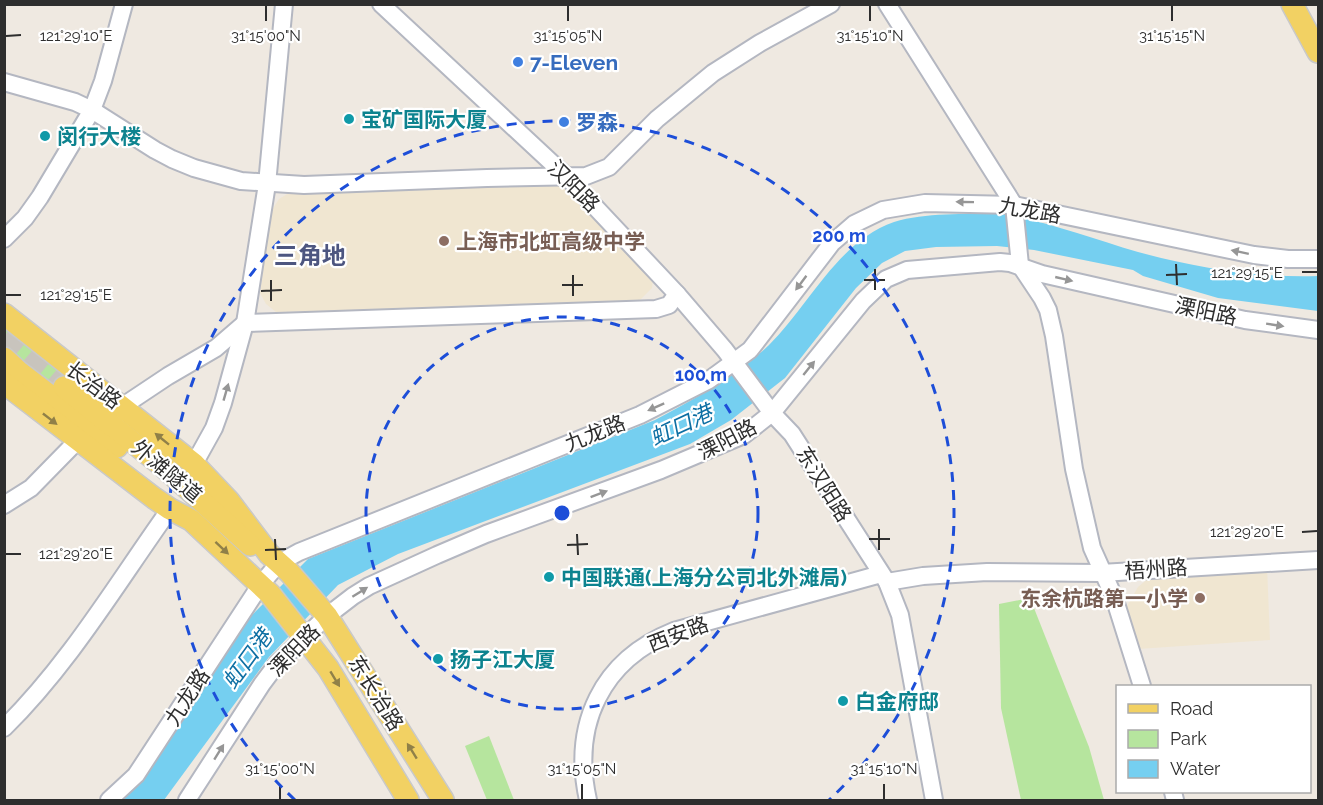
<svg xmlns="http://www.w3.org/2000/svg" width="1323" height="805" viewBox="0 0 1323 805" font-family="Raleway,'Noto Sans SC',sans-serif">
<style>
.education{fill:#f0e6d1}
.green{fill:#b6e59e}
.water{fill:#75cff0}
.lines{fill:none;stroke-linecap:round;stroke-linejoin:round}
.major-tunnel{stroke:#c8c4bd;stroke-width:21;stroke-dasharray:21 10;stroke-linecap:butt}
.minor-casing{stroke:#b4b7c1;stroke-width:20}
.major-casing{stroke:#c9c9c9;stroke-width:24}
.minor{stroke:#fff;stroke-width:16}
.major{stroke:#f2d163;stroke-width:21}
.oneway{fill:#969696}
.oneway2{fill:#908048}
.ticks{fill:none;stroke:#2e2e2e;stroke-width:2}
.ring{fill:none;stroke:#1d4ed8;stroke-width:3;stroke-dasharray:10 8}
.shop-dot{fill:#3f7fe0;stroke:#fff;stroke-width:2}
.culture-dot{fill:#0f9aa8;stroke:#fff;stroke-width:2}
.education-dot{fill:#8d6e63;stroke:#fff;stroke-width:2}
.labels{text-anchor:middle;dominant-baseline:central;stroke-width:4.5;stroke-linejoin:round;paint-order:stroke}
.shop-label{font-size:21px;font-weight:bold;fill:#366cbe;stroke:#fff;text-anchor:start}
.culture-label{font-size:21px;font-weight:bold;fill:#0d838f;stroke:#fff;text-anchor:start}
.street-label{font-size:21px;fill:#2e2e2e;stroke:#fff}
.education-label{font-size:21px;font-weight:bold;fill:#785e54;stroke:#fff;text-anchor:start}
.water-label{font-size:22px;font-style:italic;fill:#0d6fa3;stroke:#fff}
.quarter-label{font-size:24px;font-weight:bold;fill:#4d5680;stroke:#fff}
.ticks-label{font-size:15px;text-anchor:middle;fill:#2e2e2e;stroke:#fff;stroke-width:4.5;stroke-linejoin:round;paint-order:stroke}
.centre{fill:#1d4ed8;stroke:#fff;stroke-width:3}
.ring-label{font-size:18px;text-anchor:middle;font-weight:bold;fill:#1d4ed8;stroke:#fff;stroke-width:4.5;stroke-linejoin:round;paint-order:stroke}
</style>
<rect width="100%" height="100%" fill="#efe9e1"/>
<g class="education">
<path d="M564,182L653,279L652,288L641,299L634,303L276,312L266,304L260,293L272,210L279,199L289,193Z"/>
<path d="M1267,566L1270,640L1138,649L1126,608L1138,587L1155,573Z"/>
</g>
<g class="green">
<path d="M4,323L43,356L69,382L70,397L6,349Z"/>
<path d="M1030,598L1089,747L1104,800H1021L1001,708L999,604Z"/>
<path d="M489,736L514,800H487L465,746Z"/>
</g>
<path class="water" d="M998,213C1046,221 1091,238 1138,252C1197,268 1258,278 1318,276V311L1218,298L1143,276L1133,270L1034,250L997,246L936,247L905,251L882,263L856,288L785,378L731,420L690,444L398,554L338,585L269,657L164,800H123L143,776L249,618L308,559L655,420C694,399 736,377 769,345C808,307 838,241 894,222C926,212 964,215 998,213Z"/>
<g class="lines">
<path class="major-tunnel" d="M4,336L64,387"/>
<g class="minor-casing">
<g id="minor">
<path d="M381,4L567,177L677,294L725,350L772,413L792,434L887,582L900,615L934,800"/>
<path d="M887,4L1014,205L1020,265L1042,298L1048,310L1054,336L1074,469L1092,548L1114,597L1142,686"/>
<path d="M4,82L75,102L92,110L155,150L172,159L194,168L241,181L304,185L487,178L586,176L609,167L657,119L713,73L760,43L831,4"/>
<path d="M4,239L25,218L40,197L92,110L103,81L124,4"/>
<path d="M123,406L168,376L216,348L245,323L656,309L669,305L677,294"/>
<path d="M194,464L214,428L223,403L245,323L267,184L284,4"/>
<path d="M4,505L31,488L78,440"/>
<path d="M887,582L923,576L987,572L1101,573L1318,560"/>
<path d="M4,728C70,663 117,583 170,509"/>
<path d="M1173,792L1175,800"/>
<path d="M109,800L136,775L261,584L279,563L299,552L640,415L709,380L750,350L832,243L854,224L883,210L925,203L1014,205L1254,255L1288,259H1318"/>
<path d="M187,800L262,684L277,664L327,616L353,596L369,586L437,555L486,534L661,470L744,435L772,413L863,301L886,279L907,270L1000,262L1010,263L1042,274L1245,320L1318,330"/>
<path d="M588,800C571,724 602,660 674,631L881,574"/>
</g>
</g>
<g class="major-casing">
<g id="major">
<path d="M1292,4L1318,52"/>
<path d="M4,314L194,464L229,501L269,554L289,572L327,616L443,800"/>
<path d="M4,358L18,371L117,447"/>
<path d="M4,383L154,498L170,509L191,520L270,594L328,668L408,800"/>
<path d="M64,387L165,468L250,545"/>
</g>
</g>
<use href="#minor" class="minor"/>
<use href="#major" class="major"/>
</g>
<defs><path id="oneway-solid" d="M-6-.8H1V-3.2L6.5 0L1 3.2V.8H-6Z" transform="scale(1.5)"/></defs>
<g class="oneway">
<use href="#oneway-solid" transform="translate(965 202) rotate(-179)"/>
<use href="#oneway-solid" transform="translate(1240 252) rotate(-168)"/>
<use href="#oneway-solid" transform="translate(1064 279) rotate(13)"/>
<use href="#oneway-solid" transform="translate(801 283) rotate(127)"/>
<use href="#oneway-solid" transform="translate(1275 325) rotate(9)"/>
<use href="#oneway-solid" transform="translate(809 368) rotate(-51)"/>
<use href="#oneway-solid" transform="translate(226 392) rotate(-74)"/>
<use href="#oneway-solid" transform="translate(656 407) rotate(156)"/>
<use href="#oneway-solid" transform="translate(599 494) rotate(-21)"/>
<use href="#oneway-solid" transform="translate(360 592) rotate(-32)"/>
<use href="#oneway-solid" transform="translate(219 752) rotate(-58)"/>
</g>
<g class="oneway2">
<use href="#oneway-solid" transform="translate(50 419) rotate(38)"/>
<use href="#oneway-solid" transform="translate(162 439) rotate(-141)"/>
<use href="#oneway-solid" transform="translate(222 548) rotate(43)"/>
<use href="#oneway-solid" transform="translate(335 679) rotate(59)"/>
<use href="#oneway-solid" transform="translate(412 751) rotate(-122)"/>
</g>
<path class="ticks" d="M266,6V21M568,6V21M870,6V21M1172,6V21M6,36L21,35M1176,264L1177,285M875,269V290M1302,272H1317M573,275V296M1166,275L1187,274M271,280V301M864,280H885M562,285H583M261,291L282,290M6,295H21M879,529V550M1302,532L1317,531M577,534L578,555M275,539L276,560M869,539H890M567,545L588,544M265,550L286,549M6,554H21M280,784V799M582,784V799M884,784V799"/>
<g class="ring">
<circle cx="562" cy="513" r="196"/>
<path d="M295 800A392 392 0 1 1 829 800"/>
</g>
<g class="shop-dot">
<circle cx="518" cy="62" r="6"/>
<circle cx="564" cy="122" r="6"/>
</g>
<g class="culture-dot">
<circle cx="349" cy="119" r="6"/>
<circle cx="45" cy="136" r="6"/>
<circle cx="549" cy="577" r="6"/>
<circle cx="438" cy="659" r="6"/>
<circle cx="843" cy="701" r="6"/>
</g>
<g class="education-dot">
<circle cx="444" cy="241" r="6"/>
<circle cx="1200" cy="598" r="6"/>
</g>
<g class="labels">
<g class="shop-label">
<text x="530" y="62">7-Eleven</text>
<text x="576" y="122">罗森</text>
</g>
<g class="culture-label">
<text x="361" y="119">宝矿国际大厦</text>
<text x="57" y="136">闵行大楼</text>
<text x="561" y="577">中国联通(上海分公司北外滩局)</text>
<text x="450" y="659">扬子江大厦</text>
<text x="855" y="701">白金府邸</text>
</g>
<g class="street-label">
<text transform="translate(574 186) rotate(45)">汉阳路</text>
<text transform="translate(1030 210) rotate(10)">九龙路</text>
<text transform="translate(1206 311) rotate(12)">溧阳路</text>
<text transform="translate(94 385) rotate(37)">长治路</text>
<text transform="translate(595 433) rotate(-22)">九龙路</text>
<text transform="translate(727 439) rotate(-27)">溧阳路</text>
<text transform="translate(167 471) rotate(40)">外滩隧道</text>
<text transform="translate(824 484) rotate(58)">东汉阳路</text>
<text transform="translate(1156 569) rotate(-4)">梧州路</text>
<text transform="translate(678 634) rotate(-21)">西安路</text>
<text transform="translate(294 650) rotate(-46)">溧阳路</text>
<text transform="translate(376 693) rotate(58)">东长治路</text>
<text transform="translate(187 697) rotate(-57)">九龙路</text>
</g>
<g class="education-label">
<text x="456" y="241">上海市北虹高级中学</text>
<text x="1188" y="598" text-anchor="end">东余杭路第一小学</text>
</g>
<g class="water-label">
<text transform="translate(681 425) rotate(-25)">虹口港</text>
<text transform="translate(247 659) rotate(-54)">虹口港</text>
</g>
<g class="quarter-label">
<text x="310" y="255">三角地</text>
</g>
</g>
<g class="ticks-label">
<text x="76" y="41">121°29'10"E</text>
<text x="266" y="41">31°15'00"N</text>
<text x="568" y="41">31°15'05"N</text>
<text x="870" y="41">31°15'10"N</text>
<text x="1172" y="41">31°15'15"N</text>
<text x="1247" y="278">121°29'15"E</text>
<text x="76" y="300">121°29'15"E</text>
<text x="1247" y="537">121°29'20"E</text>
<text x="76" y="559">121°29'20"E</text>
<text x="280" y="774">31°15'00"N</text>
<text x="582" y="774">31°15'05"N</text>
<text x="884" y="774">31°15'10"N</text>
</g>
<circle cx="562" cy="513" r="9" class="centre"/>
<g class="ring-label">
<text x="839" y="242">200 m</text>
<text x="701" y="381">100 m</text>
</g>
<rect width="1323" height="805" fill="none" stroke="#2e2e2e" stroke-width="12"/>
<rect x="1116" y="685" width="195" height="108" fill="#ffffff" stroke="#ababab" stroke-width="1.5"/>
<rect x="1128" y="704" width="30" height="9" fill="#f2d163" stroke="#ababab" stroke-width="1.5"/>
<text x="1170" y="715" font-size="18" fill="#2e2e2e">Road</text>
<rect x="1128" y="730" width="30" height="18" fill="#b6e59e" stroke="#ababab" stroke-width="1.5"/>
<text x="1170" y="745" font-size="18" fill="#2e2e2e">Park</text>
<rect x="1128" y="760" width="30" height="18" fill="#75cff0" stroke="#ababab" stroke-width="1.5"/>
<text x="1170" y="775" font-size="18" fill="#2e2e2e">Water</text>
</svg>
